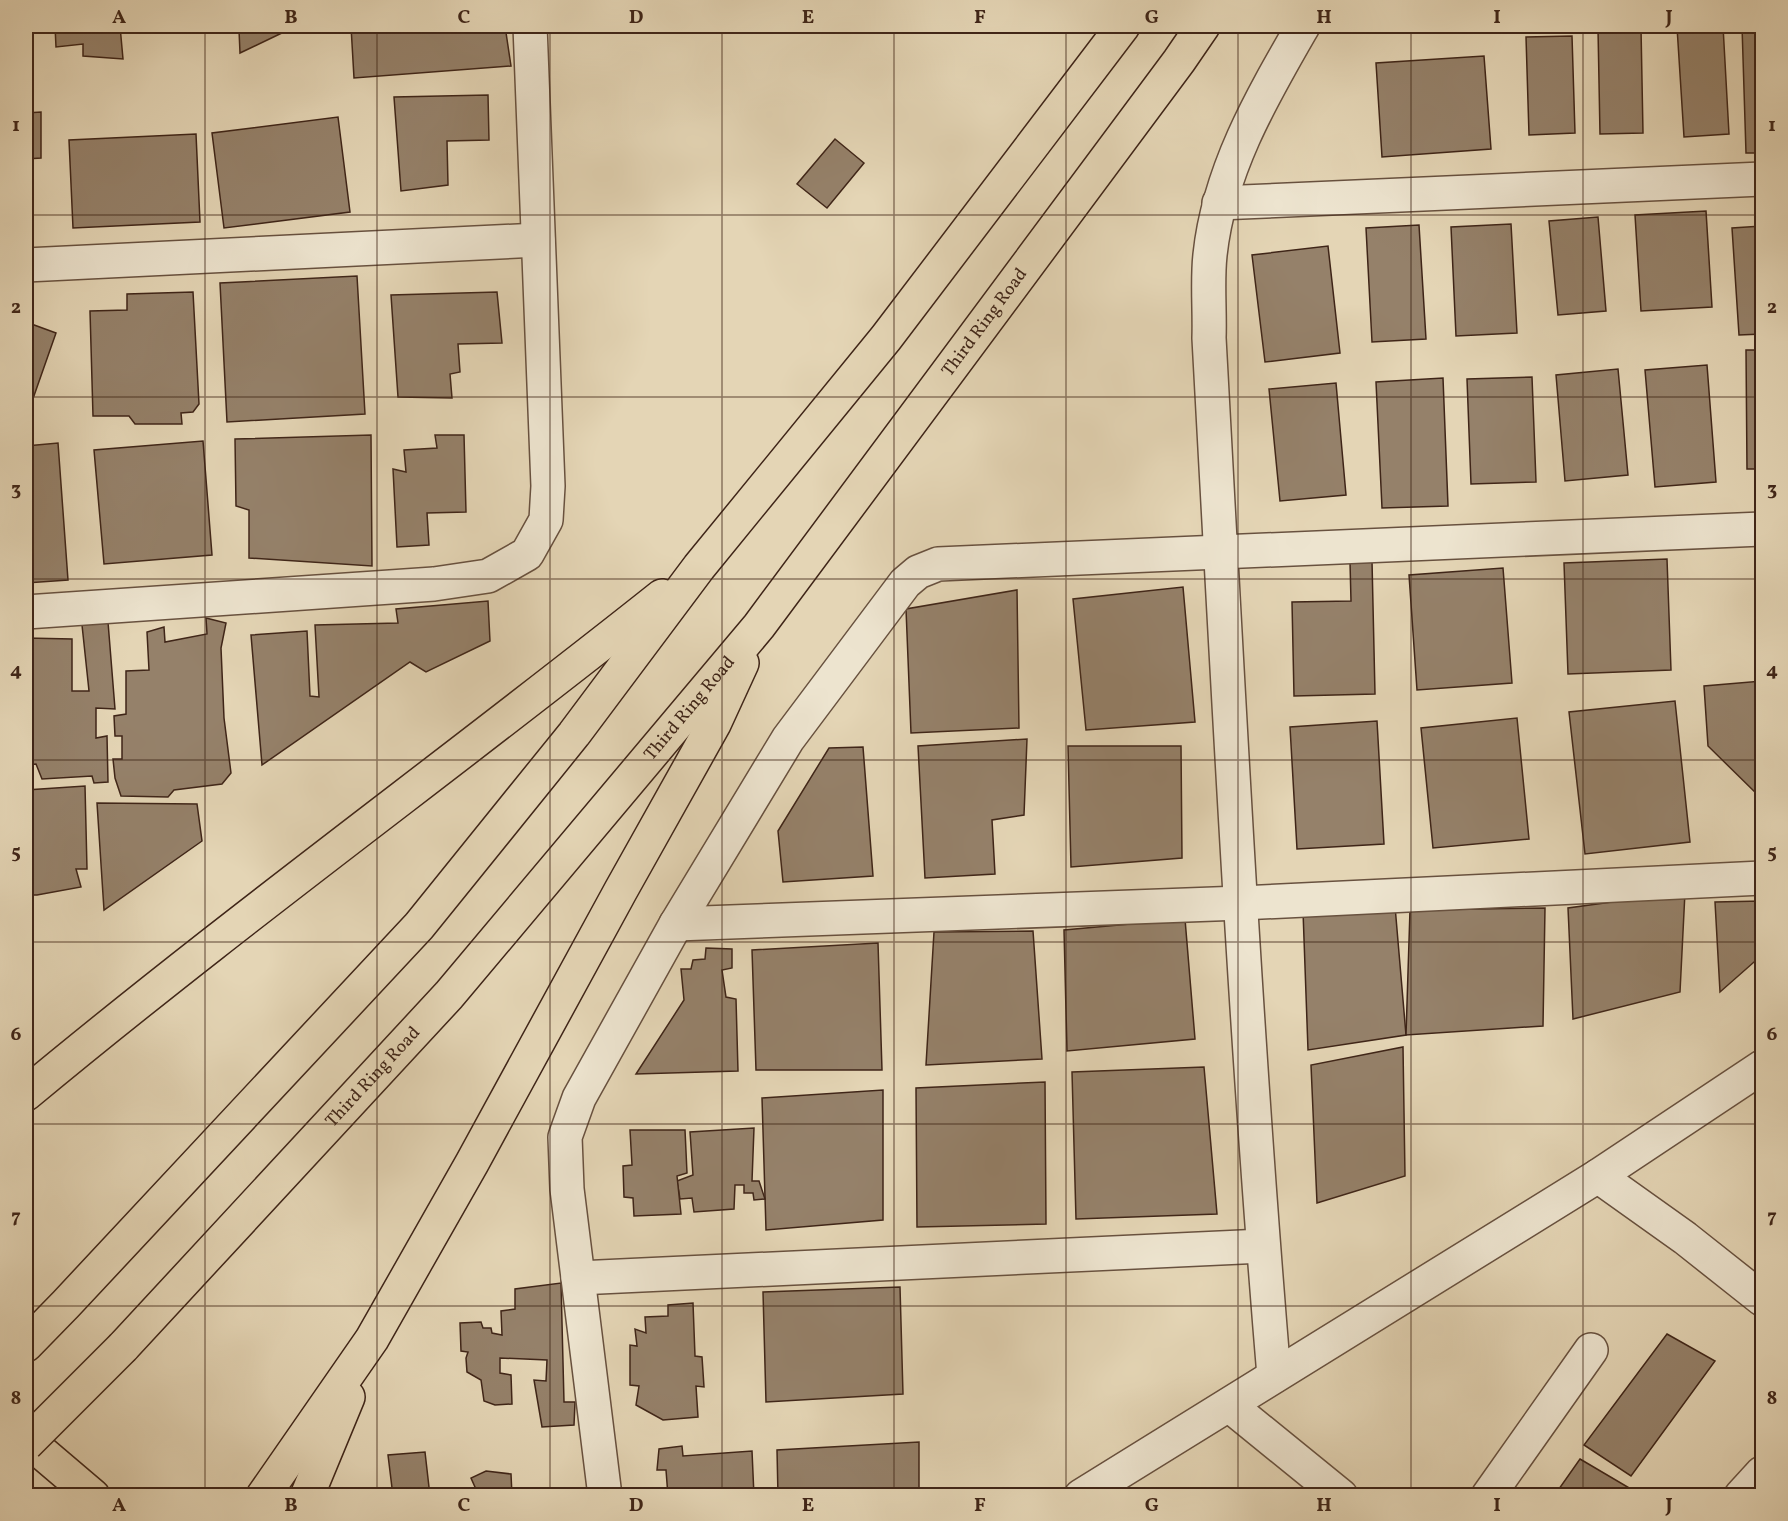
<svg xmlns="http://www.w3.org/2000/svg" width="1788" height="1521" viewBox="0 0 1788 1521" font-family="Vollkorn,serif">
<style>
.building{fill:#95816a;stroke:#3f2518;stroke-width:1.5}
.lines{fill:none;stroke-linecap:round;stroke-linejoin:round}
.minor-casing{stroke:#68513f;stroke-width:36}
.major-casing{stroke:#3f2518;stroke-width:36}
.highway-casing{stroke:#3f2518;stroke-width:36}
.minor{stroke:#ede4cf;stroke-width:33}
.major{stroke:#e4d5b5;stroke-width:33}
.highway{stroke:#e4d5b5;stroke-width:33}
.highway-bridge-casing{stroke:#3f2518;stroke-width:36;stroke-linecap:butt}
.highway-bridge{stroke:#e4d5b5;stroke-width:33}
.grid{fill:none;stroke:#3f2518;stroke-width:1.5;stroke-opacity:0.55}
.labels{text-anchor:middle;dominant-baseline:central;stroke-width:4.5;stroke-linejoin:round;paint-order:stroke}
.street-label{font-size:18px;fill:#3f2518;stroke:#ede4cf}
.neatline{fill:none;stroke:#3f2518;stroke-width:2}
.grid-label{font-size:20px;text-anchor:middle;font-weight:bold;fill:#3f2518}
</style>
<rect width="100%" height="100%" fill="#e4d5b5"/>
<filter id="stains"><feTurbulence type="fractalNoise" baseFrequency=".00333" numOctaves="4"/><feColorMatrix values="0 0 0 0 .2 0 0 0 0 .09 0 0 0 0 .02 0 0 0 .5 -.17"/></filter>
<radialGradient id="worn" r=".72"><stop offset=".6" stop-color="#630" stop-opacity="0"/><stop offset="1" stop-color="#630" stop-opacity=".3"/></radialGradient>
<g class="building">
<path d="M55,26H120L123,59L83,56V44L56,47Z"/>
<path d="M180,26H285L286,31L240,53L239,30H181Z"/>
<path d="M351,26H505L511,66L354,78Z"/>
<path d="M1723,26L1729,134L1684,137L1677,27Z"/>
<path d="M1742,26H1762V153H1746Z"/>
<path d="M1641,28L1643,133L1600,134L1598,29Z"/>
<path d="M1572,36L1575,133L1529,135L1526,37Z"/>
<path d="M1484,56L1491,149L1382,157L1376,63Z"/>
<path d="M488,95L489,140L447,141L448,185L401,191L394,97Z"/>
<path d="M41,112V158L26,159V113Z"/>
<path d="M338,117L350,212L224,228L212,133Z"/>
<path d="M196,134L200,222L73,228L69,140Z"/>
<path d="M835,139L864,163L827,208L797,184Z"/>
<path d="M26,175L31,236H26Z"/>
<path d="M1706,211L1712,307L1641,311L1635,215Z"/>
<path d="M1598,217L1606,311L1558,315L1549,221Z"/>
<path d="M1511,224L1517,333L1456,336L1451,227Z"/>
<path d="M1419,225L1426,339L1372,342L1366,228Z"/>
<path d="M1762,226V334L1739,335L1732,228Z"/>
<path d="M1328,246L1340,353L1265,362L1252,255Z"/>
<path d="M357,276L365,414L227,422L220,283Z"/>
<path d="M193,292L199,404L193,412L181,413L182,424H135L129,416H93L90,311L127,310V294Z"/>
<path d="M497,292L502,343L458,344L460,372L450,374L452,398L398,397L391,295Z"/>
<path d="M26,322L56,333L29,410L26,409Z"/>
<path d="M1746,350H1762V469H1747Z"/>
<path d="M1707,365L1716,482L1655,487L1645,370Z"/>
<path d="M1618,369L1628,475L1565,481L1556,375Z"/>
<path d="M1532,377L1536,482L1471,484L1467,379Z"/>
<path d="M1443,378L1448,506L1382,508L1376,382Z"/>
<path d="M1336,383L1346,495L1280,501L1269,389Z"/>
<path d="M371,435L372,566L249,558V510L236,506L235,439Z"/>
<path d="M435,435H464L466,512L427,513L429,545L397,547L393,469L406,472L404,450L437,448Z"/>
<path d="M203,441L212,555L104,564L94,450Z"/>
<path d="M58,443L68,580L26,583V446Z"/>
<path d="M1667,559L1671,670L1568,674L1564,563Z"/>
<path d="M1372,561L1375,694L1294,696L1292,602L1351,601L1350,562Z"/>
<path d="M1503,568L1512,683L1417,690L1409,575Z"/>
<path d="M1183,587L1195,722L1086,730L1073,599Z"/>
<path d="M1017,590L1019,728L911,733L906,609Z"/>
<path d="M488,601L490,641L426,672L410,662L262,765L251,635L307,631L310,696L319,697L315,625L398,623L396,609Z"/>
<path d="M206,618L226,623L221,648L224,718L231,773L222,784L174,790L168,797L121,796L115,778L113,759H122V736H115L114,716L126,714V671L149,670L147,632L164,627L165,642L207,634Z"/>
<path d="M108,622L115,709L96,708V738L107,736L108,782L94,783L92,776L42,779L36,764L26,765V638L72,639V691H89L82,625Z"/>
<path d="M1762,681V799L1708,746L1704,686Z"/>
<path d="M1675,701L1690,842L1585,854L1569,712Z"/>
<path d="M1517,718L1529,839L1433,848L1421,728Z"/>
<path d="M1377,721L1384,844L1297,849L1290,727Z"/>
<path d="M1027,739L1024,815L992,820L995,874L925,878L918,746Z"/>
<path d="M1068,746H1181L1182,858L1071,867Z"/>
<path d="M863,747L873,876L783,882L778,831L829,748Z"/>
<path d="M85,786L87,869H76L81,887L37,895H26V790Z"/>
<path d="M97,803L197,804L202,841L104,910Z"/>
<path d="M1685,892L1680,992L1573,1019L1568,908Z"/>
<path d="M1762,901V955L1720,992L1715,902Z"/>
<path d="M1395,906L1406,1035L1308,1050L1303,911Z"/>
<path d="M1545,908L1543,1026L1406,1035L1410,910Z"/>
<path d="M1185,919L1195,1039L1067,1051L1064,930Z"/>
<path d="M1033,931L1042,1059L926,1065L934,932Z"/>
<path d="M878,943L882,1070H756L752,950Z"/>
<path d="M706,948L732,949V968L722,970L726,997L736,999L738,1071L636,1074L684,1000L681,969H691L693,960L705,959Z"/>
<path d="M1403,1047L1405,1176L1317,1203L1311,1065Z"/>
<path d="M1204,1067L1217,1214L1076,1219L1072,1072Z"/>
<path d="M1045,1082L1046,1224L917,1227L916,1088Z"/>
<path d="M883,1090V1220L766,1230L762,1098Z"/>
<path d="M754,1128L752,1181H759L765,1199L754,1200L753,1193H744V1185H735L734,1209L694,1212L692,1198L680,1199L677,1181L693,1175L690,1132Z"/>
<path d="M630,1130H685L687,1173L677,1176L681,1214L634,1216L633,1198L624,1197L623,1166L632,1165Z"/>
<path d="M561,1283L564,1402H575L574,1425L542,1427L534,1380L546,1381L547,1360L500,1358V1373L511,1375L512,1404L495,1405L484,1401L481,1380L467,1372L466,1358L468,1352L461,1351L460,1323L481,1322L483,1328H491L492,1333L502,1335L501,1311L515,1309V1289Z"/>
<path d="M900,1287L903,1394L766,1402L763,1292Z"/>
<path d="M693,1303L695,1356L702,1357L704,1387L696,1386L698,1417L663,1420L636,1405L639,1386L630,1385V1345L637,1346L635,1329L646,1333L645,1317L668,1316V1305Z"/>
<path d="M1667,1334L1715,1361L1631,1476L1584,1445Z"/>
<path d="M919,1442V1496H778L777,1450Z"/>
<path d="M682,1446L683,1456L752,1451L754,1496H668L666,1470H657L659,1449Z"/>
<path d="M425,1452L430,1496H393L388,1455Z"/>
<path d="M1580,1459L1631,1489L1626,1496H1554Z"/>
<path d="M486,1471L511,1474L512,1496H479L471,1478Z"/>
</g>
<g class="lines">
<g class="minor-casing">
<g id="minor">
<path d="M1219,203L1762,179"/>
<path d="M26,265L538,240"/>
<path d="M26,612L434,584L488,576L527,554L546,520L548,486L530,26"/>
<path d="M676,924L1241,903L1762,878"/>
<path d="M1598,1176L1685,1238L1762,1299"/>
<path d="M578,1278L1263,1246"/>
<path d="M1274,1376C1245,1031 1228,684 1209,338C1210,310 1207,282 1210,255C1219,170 1262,97 1303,26"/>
<path d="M1229,1405L1341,1496"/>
<path d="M605,1496L567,1189L565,1137L579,1098L676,924L788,739L905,583L918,572L938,564L1762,529"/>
<path d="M1081,1496L1598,1176L1762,1067"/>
<path d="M1488,1496L1591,1350"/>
<path d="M1741,1496L1762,1473"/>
</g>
</g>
<g class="major-casing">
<path id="major" d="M26,1439L93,1496"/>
</g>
<g class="highway-casing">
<g id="highway">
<path d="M26,1094C233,922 451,764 662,596"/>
<path d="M26,1345L66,1304L419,926L574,734L699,567L886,338L1123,26"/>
<path id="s1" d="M123,1347L449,995L759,626L1179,61L1203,26"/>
<path d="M263,1496L372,1339L472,1163L621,890L714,724L742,663"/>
<path d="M307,1496L348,1397"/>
</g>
</g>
<use href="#minor" class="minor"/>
<use href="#major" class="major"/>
<use href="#highway" class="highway"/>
<g class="highway-bridge-casing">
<path id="highway-bridge" d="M26,1444L123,1347"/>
</g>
<use href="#highway-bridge" class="highway-bridge"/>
</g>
<path class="grid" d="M205,26V1496M377,26V1496M550,26V1496M722,26V1496M894,26V1496M1066,26V1496M1238,26V1496M1411,26V1496M1583,26V1496M26,215H1762M26,397H1762M26,579H1762M26,760H1762M26,942H1762M26,1124H1762M26,1306H1762"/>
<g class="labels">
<g class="street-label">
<text stroke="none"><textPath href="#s1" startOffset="1340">Third Ring Road</textPath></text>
<text stroke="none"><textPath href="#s1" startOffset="854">Third Ring Road</textPath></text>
<text stroke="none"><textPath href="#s1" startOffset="368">Third Ring Road</textPath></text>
</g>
</g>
<rect width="1788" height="1521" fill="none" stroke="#e4d5b5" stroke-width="66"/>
<rect x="33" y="33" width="1722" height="1455" class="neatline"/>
<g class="grid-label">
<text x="119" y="23">A</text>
<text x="291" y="23">B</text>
<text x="464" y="23">C</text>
<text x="636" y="23">D</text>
<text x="808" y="23">E</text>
<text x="980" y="23">F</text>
<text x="1152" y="23">G</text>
<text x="1324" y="23">H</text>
<text x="1497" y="23">I</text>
<text x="1669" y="23">J</text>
<text x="16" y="131">1</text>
<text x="1772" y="131">1</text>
<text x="16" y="313">2</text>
<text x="1772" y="313">2</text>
<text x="16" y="495">3</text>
<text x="1772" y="495">3</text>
<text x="16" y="676">4</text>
<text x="1772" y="676">4</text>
<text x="16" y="858">5</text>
<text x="1772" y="858">5</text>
<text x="16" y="1040">6</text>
<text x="1772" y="1040">6</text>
<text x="16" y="1222">7</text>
<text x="1772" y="1222">7</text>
<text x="16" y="1404">8</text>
<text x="1772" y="1404">8</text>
<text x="119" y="1511">A</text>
<text x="291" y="1511">B</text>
<text x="464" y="1511">C</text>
<text x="636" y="1511">D</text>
<text x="808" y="1511">E</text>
<text x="980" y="1511">F</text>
<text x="1152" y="1511">G</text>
<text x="1324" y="1511">H</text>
<text x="1497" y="1511">I</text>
<text x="1669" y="1511">J</text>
</g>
<rect width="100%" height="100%" filter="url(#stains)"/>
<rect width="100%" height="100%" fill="url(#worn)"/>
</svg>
